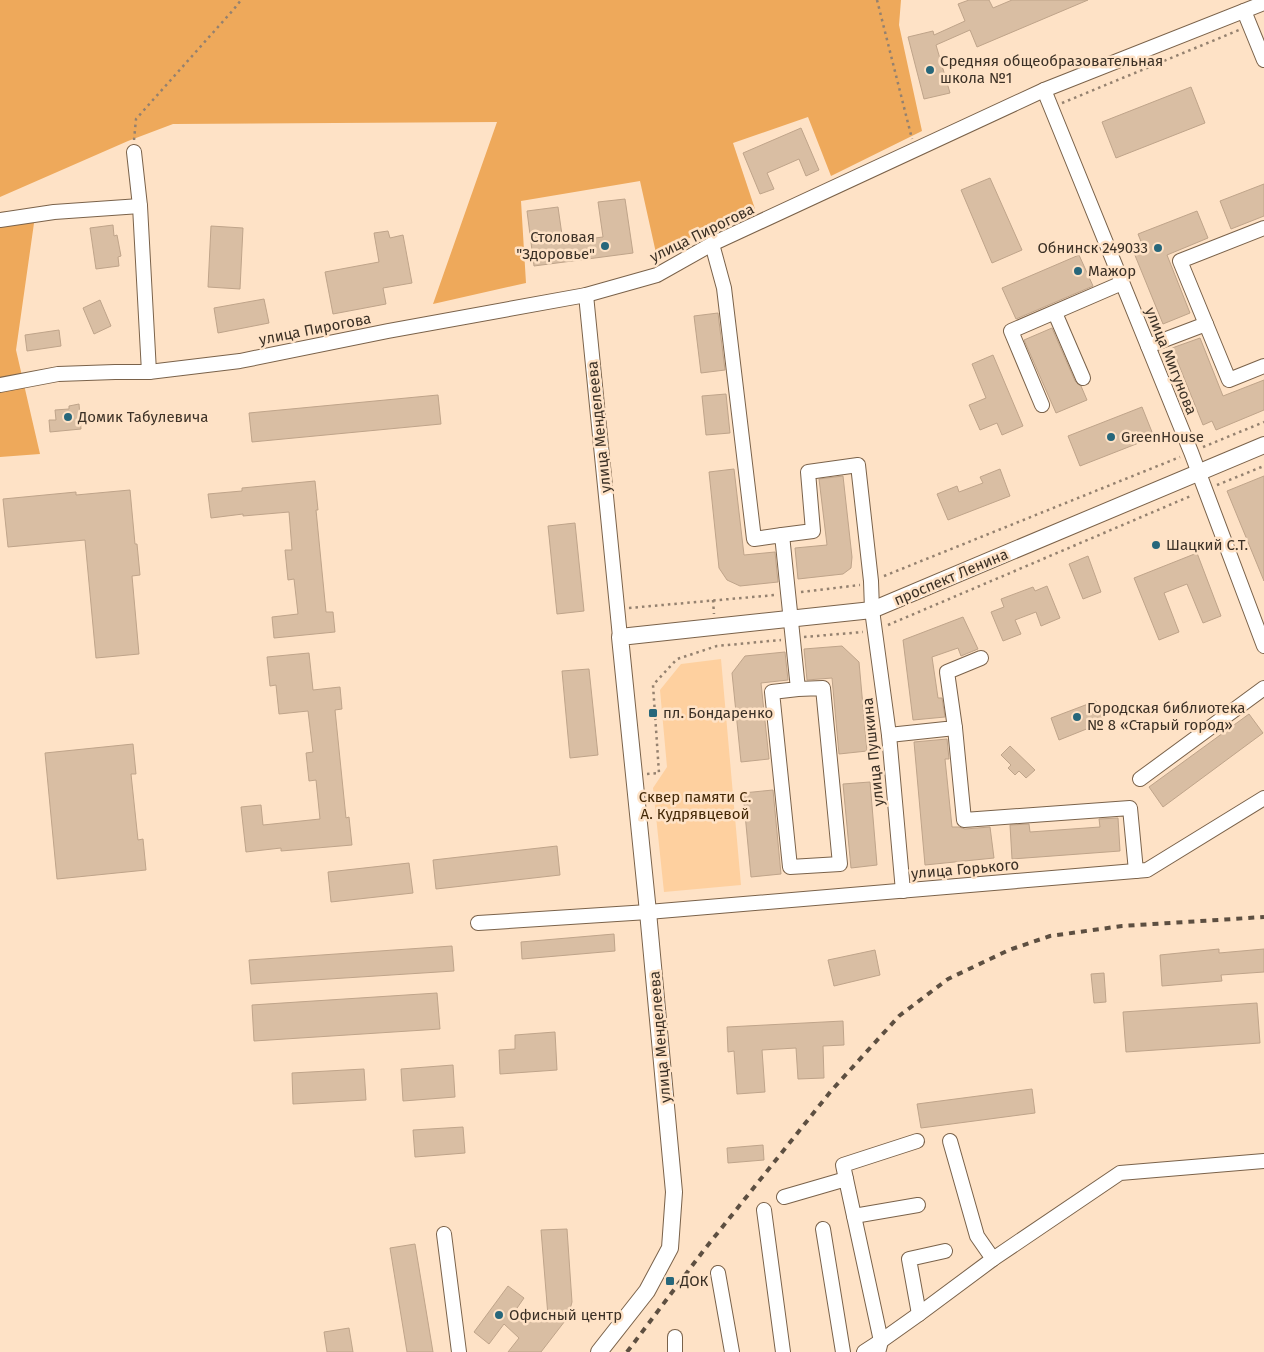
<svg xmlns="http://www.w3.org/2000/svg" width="1264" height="1352" viewBox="0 0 1264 1352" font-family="'Fira Sans',sans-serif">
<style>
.green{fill:#fed09f}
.forest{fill:#eea95b}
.building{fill:#d9bea3;stroke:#bfa48a}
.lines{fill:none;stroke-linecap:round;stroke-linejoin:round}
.minor-casing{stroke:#7a624a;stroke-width:16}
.major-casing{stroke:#7a624a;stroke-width:18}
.path{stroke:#94816f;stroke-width:2.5;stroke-dasharray:2.5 4;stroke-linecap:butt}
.minor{stroke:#fff;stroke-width:14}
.major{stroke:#fff;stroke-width:16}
.rail{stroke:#5d4f41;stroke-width:4;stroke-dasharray:6 6;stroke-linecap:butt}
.poi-dot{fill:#27677b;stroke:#fee2c6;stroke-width:2}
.labels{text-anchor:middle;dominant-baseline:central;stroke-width:5;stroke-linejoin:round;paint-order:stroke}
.poi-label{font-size:15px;fill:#3c3126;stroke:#fee2c6;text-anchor:start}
.street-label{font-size:15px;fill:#3c3126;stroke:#fee2c6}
.park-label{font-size:15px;fill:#442806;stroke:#fee2c6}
</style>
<rect width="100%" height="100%" fill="#fee2c6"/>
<path class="green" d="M721,659L741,885L664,892L653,788L667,767L660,690L681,664Z"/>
<g class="forest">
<path d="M0,0H901L899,25L922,131L831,176L808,117L733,143L755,209L656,253L640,181L521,201L526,283L433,304L497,122L173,124L128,141L0,197Z"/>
<path d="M36,209L16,350L40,454L0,457V212Z"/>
</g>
<g class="building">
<path d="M969,0H989L993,8L1012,0H1088L977,47L970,30L936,45L950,93L924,99L908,37L933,31L934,35L965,21L958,4Z"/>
<path d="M1191,87L1205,123L1116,158L1102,122Z"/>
<path d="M801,128L819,170L806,176L799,159L767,173L774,189L760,194L743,153Z"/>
<path d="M990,178L1022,250L992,263L961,190Z"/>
<path d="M1264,184V216L1231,229L1220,201Z"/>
<path d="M625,199L633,253L534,266L527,211L558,207L563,242L603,237L598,202Z"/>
<path d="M1197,211L1208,238L1167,255L1190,313L1163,324L1132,248L1142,244L1138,234Z"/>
<path d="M113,225L114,236L117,235L121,256L118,257L119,266L96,269L90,228Z"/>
<path d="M211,226L243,228L240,289L208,287Z"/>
<path d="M388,231L390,238L403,235L412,283L383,288L386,304L333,314L325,272L379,262L374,233Z"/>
<path d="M1079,255L1093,286L1016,319L1002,288Z"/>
<path d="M264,299L269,323L218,333L214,308Z"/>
<path d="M100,300L111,326L94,334L83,308Z"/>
<path d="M718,313L725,370L701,373L694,316Z"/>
<path d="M1052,328L1075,381L1081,386L1087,400L1056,413L1024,340Z"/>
<path d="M59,330L61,346L27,351L25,335Z"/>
<path d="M1200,338L1223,396L1264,380V410L1216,430L1212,421L1203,425L1172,348Z"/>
<path d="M993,355L1023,426L1002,435L997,423L980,430L969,405L986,398L972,364Z"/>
<path d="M726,394L730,433L706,435L702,396Z"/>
<path d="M438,395L441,424L252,442L249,413Z"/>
<path d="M79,404L81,429L50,432L49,420H56L55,410L69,409V406Z"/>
<path d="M1142,407L1154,437L1080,466L1068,436Z"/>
<path d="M734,469L744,555L775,552L778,582L740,586L727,580L719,568L709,472Z"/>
<path d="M1000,469L1010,496L948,520L937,494L957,486L959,492L983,483L980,477Z"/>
<path d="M843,476L852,557L851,568L843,574L798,579L795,548L827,545L819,479Z"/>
<path d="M1264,476V581L1227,491Z"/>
<path d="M315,481L318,510H316L326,612H333L335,632L274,638L272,617L298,614L294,579L288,580L285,550H292L289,512L243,516V514L211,518L208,494L242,491V488Z"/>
<path d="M130,490L135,544H137L140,575L132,576L139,654L96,658L85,540L8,547L3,499L76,492V495Z"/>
<path d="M575,523L584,611L557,614L548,526Z"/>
<path d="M1197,553L1221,616L1203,623L1187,584L1164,593L1179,632L1159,640L1134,578Z"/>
<path d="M1088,556L1101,592L1083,599L1069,564Z"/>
<path d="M1047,586L1060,618L1041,626L1036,612L1015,620L1021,634L1003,641L991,612L1004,607L1001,599L1033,587L1035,591Z"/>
<path d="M963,617L978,649L961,656L958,648L932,657L938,698H942L945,717L913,720L903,640Z"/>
<path d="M842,646L859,662L867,751L839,754L832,678L807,680L804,649Z"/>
<path d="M785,652L788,680L761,683L769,759L741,762L732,673L745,656Z"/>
<path d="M309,653L313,690L340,687L342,709L335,710L346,818L349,817L352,845L281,851V848L246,852L241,807L261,805L263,825L320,819L316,780L309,781L306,753L313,752L308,711L279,714L276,685L270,686L267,657Z"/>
<path d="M589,669L598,755L570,758L562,671Z"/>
<path d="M1096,701L1104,722L1059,740L1051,718Z"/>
<path d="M1249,714L1263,733L1163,807L1149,787Z"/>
<path d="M947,739L949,759H945L952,827H959L965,829L990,827L994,858L925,865L914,742Z"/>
<path d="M133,744L136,774H131L138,840L143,839L146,870L57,879L45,753Z"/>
<path d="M1010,746L1035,770L1026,778L1019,771L1015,775L1008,768L1011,765L1001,755Z"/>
<path d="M870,782L877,865L851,868L843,784Z"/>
<path d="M773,790L781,874L751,877L743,793Z"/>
<path d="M1118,818L1120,851L1012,859L1010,825L1029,824L1030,832L1100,827L1099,819Z"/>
<path d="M557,846L560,875L436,889L433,860Z"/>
<path d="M409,863L413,893L331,902L328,872Z"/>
<path d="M614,934L615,951L522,959L521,942Z"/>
<path d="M452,946L454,971L251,984L249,960Z"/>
<path d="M1219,949V953L1264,949V972L1221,975L1222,981L1162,986L1160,955Z"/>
<path d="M875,950L880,975L834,986L828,960Z"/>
<path d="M1104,973L1106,1002L1094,1003L1091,974Z"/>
<path d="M437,993L440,1029L254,1041L252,1005Z"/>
<path d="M1257,1003L1260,1043L1126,1052L1123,1012Z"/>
<path d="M843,1021L844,1045L823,1046L824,1078L798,1079L796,1048L762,1050L765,1092L737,1094L734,1051L728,1052L727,1027Z"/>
<path d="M555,1032L557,1070L500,1074L499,1050L515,1049V1035Z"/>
<path d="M453,1065L455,1097L403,1101L401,1069Z"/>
<path d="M364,1069L366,1100L293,1104L292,1073Z"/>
<path d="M1032,1089L1035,1113L921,1128L917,1104Z"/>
<path d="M463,1127L465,1153L415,1157L413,1130Z"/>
<path d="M763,1145L764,1160L728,1163L727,1148Z"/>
<path d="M567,1229L572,1302L568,1317L541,1352H508L519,1338L504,1324L489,1344L474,1332L508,1286L524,1298L515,1311L531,1322L540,1311L548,1316L541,1230Z"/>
<path d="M415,1244L433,1352H407L390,1248Z"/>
<path d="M349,1328L353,1352H327L324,1332Z"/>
</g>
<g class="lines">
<g class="minor-casing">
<g id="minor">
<path d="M1244,11L1264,60"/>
<path d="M1044,90L1191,452L1264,646"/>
<path d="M134,152L140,206L149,372"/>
<path d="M0,220L54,212L140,206"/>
<path d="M1264,228L1180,261L1229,380L1264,366"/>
<path d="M712,244L724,288L754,539L782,535L798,689L772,692L790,867L840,864L823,688L798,689"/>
<path d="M586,295L620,637"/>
<path d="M1055,313L1083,378"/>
<path d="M1148,346L1206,324"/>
<path d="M0,385L58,374L115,372H149L240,361L388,331L586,295L657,275L712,244L1044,90L1264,3"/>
<path d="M1042,405L1011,331L1122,283"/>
<path d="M782,535L813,531L808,472L858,465L871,581L872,610L889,735L903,891"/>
<path d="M955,728L964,820L1130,808L1136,871"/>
<path d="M889,735L955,728L947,672L981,658"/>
<path d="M1140,779L1264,688"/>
<path d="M478,923L648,912L1147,870L1264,798"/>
<path d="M950,1141L977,1236L993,1259"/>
<path d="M846,1179L843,1165L917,1141"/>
<path d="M784,1197L846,1179L881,1341L879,1349"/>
<path d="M764,1210L783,1352"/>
<path d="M854,1216L918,1205"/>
<path d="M823,1229L843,1352"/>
<path d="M444,1234L459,1352"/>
<path d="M718,1273L732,1352"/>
<path d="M919,1314L909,1259L945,1251"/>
<path d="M675,1337V1352"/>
<path d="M864,1352L881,1341L919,1314L993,1259L1120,1173L1264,1161"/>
</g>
</g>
<g class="major-casing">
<path id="major" d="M599,1352L647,1291L670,1248L674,1192L648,912L620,637L872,610L1264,445"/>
</g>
<g class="path">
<path d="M877,0L912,139"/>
<path d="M1062,103L1239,30"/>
<path d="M134,140L136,119L234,9L241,0"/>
<path d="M1203,447L1264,422"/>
<path d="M1217,485L1264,466"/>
<path d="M884,576L1180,457"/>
<path d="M801,592L860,585"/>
<path d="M713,600L714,614"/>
<path d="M629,608L775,595"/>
<path d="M888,625L1193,495"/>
<path d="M804,637L863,632"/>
<path d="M647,774L659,773L653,685L677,659L717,646L781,640"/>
</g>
<use href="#minor" class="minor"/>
<use href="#major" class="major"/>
<path class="rail" d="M627,1352L704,1250L831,1091L899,1016L948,979L1009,950L1050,936L1122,926L1264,917"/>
</g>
<g class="poi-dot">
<circle cx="930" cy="70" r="5"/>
<circle cx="605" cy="246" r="5"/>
<circle cx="1158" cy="248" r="5"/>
<circle cx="1078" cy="271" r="5"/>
<circle cx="68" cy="417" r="5"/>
<circle cx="1111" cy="437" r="5"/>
<circle cx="1156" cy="545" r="5"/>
<rect x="648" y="708" width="10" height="10" rx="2.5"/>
<circle cx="1077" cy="717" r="5"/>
<rect x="665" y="1276" width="10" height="10" rx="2.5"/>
<circle cx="499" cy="1315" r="5"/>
</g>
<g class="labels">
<g class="poi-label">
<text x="940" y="61">Средняя общеобразовательная<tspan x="940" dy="17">школа №1</tspan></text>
<text x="595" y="237" text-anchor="end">Столовая<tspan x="595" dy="17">"Здоровье"</tspan></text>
<text x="1148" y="248" text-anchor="end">Обнинск 249033</text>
<text x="1088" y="271">Мажор</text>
<text x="78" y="417">Домик Табулевича</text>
<text x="1121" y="437">GreenHouse</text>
<text x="1166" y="545">Шацкий С.Т.</text>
<text x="1087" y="708">Городская библиотека<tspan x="1087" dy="17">№ 8 «Старый город»</tspan></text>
<text x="663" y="713">пл. Бондаренко</text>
<text x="680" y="1281">ДОК</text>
<text x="509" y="1315">Офисный центр</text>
</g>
<g class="street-label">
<text transform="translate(702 233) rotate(-26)">улица Пирогова</text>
<text transform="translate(315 329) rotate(-11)">улица Пирогова</text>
<text transform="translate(1171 361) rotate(68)">улица Мигунова</text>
<text transform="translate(599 427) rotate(-96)">улица Менделеева</text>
<text transform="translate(951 577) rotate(-23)">проспект Ленина</text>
<text transform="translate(873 752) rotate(-96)">улица Пушкина</text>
<text transform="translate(965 869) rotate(-5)">улица Горького</text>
<text transform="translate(660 1037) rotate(-95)">улица Менделеева</text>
</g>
<g class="park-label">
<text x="695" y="797">Сквер памяти С.<tspan x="695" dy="17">А. Кудрявцевой</tspan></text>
</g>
</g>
</svg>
